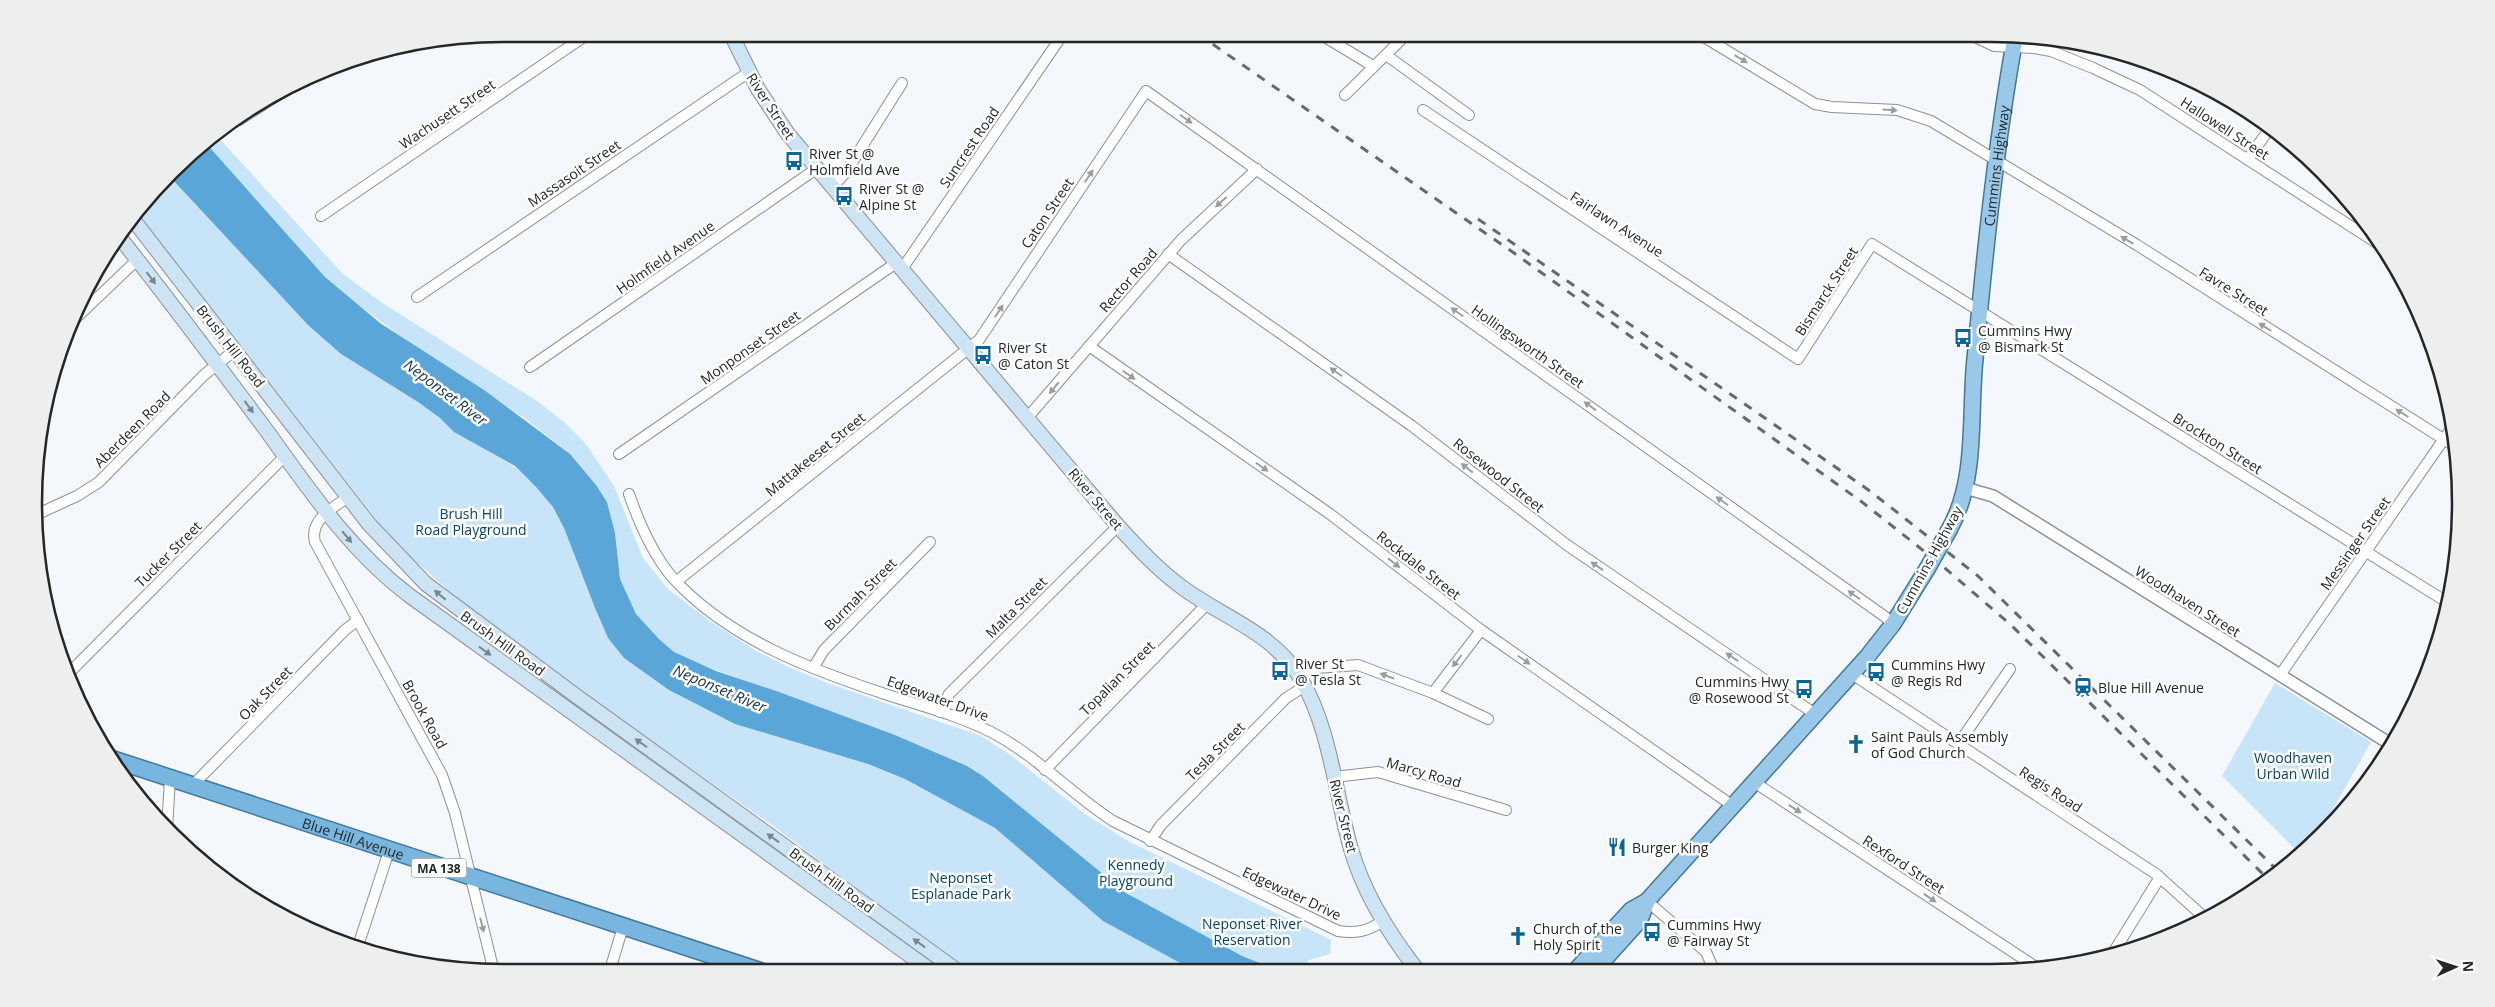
<svg xmlns="http://www.w3.org/2000/svg" width="2495" height="1007" viewBox="0 0 2495 1007" font-family="'Open Sans',sans-serif">
<style>
.green{fill:#c7e4f9}
.water{fill:#5ba6d8}
.lines{fill:none;stroke-linecap:round;stroke-linejoin:round}
.minor-casing{stroke:#8d9195;stroke-width:12}
.tertiary-casing{stroke:#8d9195;stroke-width:14}
.secondary-casing{stroke:#8d9195;stroke-width:16}
.primary-casing{stroke:#44789a;stroke-width:18}
.trunk-casing{stroke:#44789a;stroke-width:19}
.minor{stroke:#fff;stroke-width:10}
.tertiary{stroke:#fff;stroke-width:11}
.secondary{stroke:#cce4f3;stroke-width:14}
.primary{stroke:#9ac8e8;stroke-width:15}
.trunk{stroke:#78b6e0;stroke-width:16}
.rail{stroke:#66696b;stroke-width:3;stroke-dasharray:9 9;stroke-linecap:butt}
.primary-bridge-casing{stroke:#44789a;stroke-width:18;stroke-linecap:butt}
.primary-bridge{stroke:#9ac8e8;stroke-width:15}
.oneway{fill:#9c9d9e}
.oneway2{fill:#78858d}
.labels{text-anchor:middle;dominant-baseline:central;stroke-width:5;stroke-linejoin:round;paint-order:stroke}
.shield{fill:#fff;stroke:#666768;stroke-width:1}
.shield-label{font-size:12px;font-weight:bold;fill:#242627}
.street-label{font-size:14px;fill:#242627;stroke:#fff}
.poi-label{font-size:14px;fill:#242627;stroke:#fff;text-anchor:start}
.park-label{font-size:14px;fill:#054466;stroke:#fff}
.water-label{font-size:15px;font-style:italic;fill:#15364c;stroke:#fff}
.rim{fill:none;stroke:#242627;stroke-width:2.5}
</style>
<rect width="100%" height="100%" fill="#f4f8fc"/>
<g class="green">
<path d="M216,135L343,274L381,302L540,403L566,424L585,443L614,486L643,558L668,589L711,622L756,651L784,665L827,683L981,736L1009,754L1085,814L1128,841L1331,940L1330,954L1309,960L1303,971H1280L1242,956L1146,906L1092,867L983,776L967,766L895,735L694,662L674,652L659,639L636,614L620,579L615,533L607,502L596,485L570,454L523,417L413,345L341,292L325,277L205,142Z"/>
<path d="M171,178L308,325L341,354L418,402L440,418L455,432L515,467L536,487L553,507L564,528L595,608L608,638L624,658L669,690L735,724L868,764L905,779L995,828L1103,921L1198,971L968,972L772,825L670,754L458,599L412,558L380,524L140,216Z"/>
<path d="M2275,683L2371,742L2315,841L2302,856L2222,776Z"/>
</g>
<path class="water" d="M205,142L325,277L380,323L484,390L570,454L596,485L607,502L615,533L620,579L636,614L659,639L674,652L716,671L779,692L895,735L967,766L983,776L1126,893L1242,956L1280,971H1198L1184,965L1103,921L995,828L905,779L868,764L735,724L669,690L624,658L608,638L595,608L564,528L553,507L536,487L515,466L454,432L440,418L418,402L341,354L308,325L171,178L194,150Z"/>
<g class="lines">
<g class="minor-casing">
<g id="minor">
<path d="M1320,34L1373,66"/>
<path d="M1699,34L1815,104L1832,107L1897,110L1931,121L2137,245L2456,447"/>
<path d="M1969,34L1994,46L2034,48L2051,51L2093,68L2140,90L2383,247"/>
<path d="M1386,55L1469,115"/>
<path d="M1345,95L1407,34"/>
<path d="M1423,110L1798,359L1872,244L2442,599"/>
<path d="M239,120L296,84"/>
<path d="M2248,159L2270,128"/>
<path d="M832,188L846,172L902,83"/>
<path d="M321,216L588,34"/>
<path d="M1168,254L1412,426L1567,545L1815,714"/>
<path d="M902,269L1059,40"/>
<path d="M417,297L749,72"/>
<path d="M73,321L137,260"/>
<path d="M1089,346L1330,514L1481,630L1733,806"/>
<path d="M530,367L816,169"/>
<path d="M1028,417L1181,240L1257,169"/>
<path d="M619,454L896,263"/>
<path d="M629,494C639,523 652,553 672,577C727,638 809,669 885,694C921,706 958,715 991,732C1036,755 1071,794 1113,821L1338,931C1356,934 1368,931 1383,921"/>
<path d="M348,497C333,508 309,520 315,542L442,775L455,813L494,972"/>
<path d="M40,513L77,496L99,482L204,375L235,350"/>
<path d="M677,581L979,340L1146,91L1884,616L1893,624"/>
<path d="M813,668L824,650L930,542"/>
<path d="M71,671L285,456"/>
<path d="M1852,674L2156,874L2204,917"/>
<path d="M1299,675L1316,668L1358,665L1433,693L1488,719"/>
<path d="M2280,675L2453,426"/>
<path d="M1433,693L1481,630"/>
<path d="M940,712L949,694L1118,526"/>
<path d="M1959,743L2010,669"/>
<path d="M1045,770L1207,604"/>
<path d="M1334,777L1378,772L1506,810"/>
<path d="M1754,782L2039,969"/>
<path d="M192,786L345,630L358,620"/>
<path d="M156,819L167,818"/>
<path d="M167,829L170,779"/>
<path d="M1150,841L1161,825L1286,698L1305,686"/>
<path d="M1647,901L1706,952L1714,970"/>
<path d="M357,949L389,851"/>
<path d="M2113,953L2160,877"/>
<path d="M609,973L623,927"/>
</g>
</g>
<g class="tertiary-casing">
<path id="tertiary" d="M1965,488L1993,496L2392,745"/>
</g>
<g class="secondary-casing">
<g id="secondary">
<path d="M731,34L758,89L788,134L1118,526C1138,548 1158,570 1183,588C1224,618 1274,633 1301,679C1331,730 1335,794 1351,849C1364,894 1389,934 1418,971"/>
<path d="M135,222L369,524L426,584L575,695L959,972"/>
<path d="M121,239C170,301 217,364 264,427C308,488 350,551 410,596L933,972"/>
</g>
</g>
<g class="primary-casing">
<g id="primary">
<path id="s1" d="M1949,530C1978,479 1969,415 1975,359C1985,251 1996,144 2015,38"/>
<path d="M1576,970L1631,910L1647,901L1867,657L1893,624L1927,569"/>
<path d="M1595,970L1640,920L1647,901"/>
</g>
</g>
<g class="trunk-casing">
<g id="trunk">
<path id="s2" d="M112,759L766,973"/>
</g>
</g>
<use href="#minor" class="minor"/>
<use href="#tertiary" class="tertiary"/>
<use href="#secondary" class="secondary"/>
<use href="#primary" class="primary"/>
<use href="#trunk" class="trunk"/>
<g class="rail">
<path d="M1198,34L1514,253L1862,502L1939,563L2011,625L2267,878"/>
<path d="M1478,219L1870,491L1978,576L2278,871"/>
</g>
<g class="primary-bridge-casing">
<path id="primary-bridge" d="M1927,569L1949,530"/>
</g>
<use href="#primary-bridge" class="primary-bridge"/>
</g>
<defs><path id="oneway-solid" d="M-6-.8H1V-3.2L6.5 0L1 3.2V.8H-6Z" transform="scale(1.25)"/></defs>
<g class="oneway">
<use href="#oneway-solid" transform="translate(1741 59) rotate(31)"/>
<use href="#oneway-solid" transform="translate(1890 110) rotate(4)"/>
<use href="#oneway-solid" transform="translate(1186 119) rotate(35)"/>
<use href="#oneway-solid" transform="translate(1089 176) rotate(-56)"/>
<use href="#oneway-solid" transform="translate(1221 202) rotate(138)"/>
<use href="#oneway-solid" transform="translate(2127 240) rotate(-149)"/>
<use href="#oneway-solid" transform="translate(999 311) rotate(-56)"/>
<use href="#oneway-solid" transform="translate(1457 312) rotate(-145)"/>
<use href="#oneway-solid" transform="translate(2265 327) rotate(-148)"/>
<use href="#oneway-solid" transform="translate(1336 372) rotate(-145)"/>
<use href="#oneway-solid" transform="translate(1129 375) rotate(35)"/>
<use href="#oneway-solid" transform="translate(1054 388) rotate(130)"/>
<use href="#oneway-solid" transform="translate(1590 406) rotate(-144)"/>
<use href="#oneway-solid" transform="translate(2402 413) rotate(-148)"/>
<use href="#oneway-solid" transform="translate(1262 467) rotate(35)"/>
<use href="#oneway-solid" transform="translate(1467 468) rotate(-142)"/>
<use href="#oneway-solid" transform="translate(1722 501) rotate(-145)"/>
<use href="#oneway-solid" transform="translate(1394 563) rotate(38)"/>
<use href="#oneway-solid" transform="translate(1597 566) rotate(-146)"/>
<use href="#oneway-solid" transform="translate(1854 595) rotate(-145)"/>
<use href="#oneway-solid" transform="translate(1732 657) rotate(-146)"/>
<use href="#oneway-solid" transform="translate(1524 660) rotate(35)"/>
<use href="#oneway-solid" transform="translate(1457 661) rotate(127)"/>
<use href="#oneway-solid" transform="translate(1387 676) rotate(-159)"/>
<use href="#oneway-solid" transform="translate(1795 809) rotate(33)"/>
<use href="#oneway-solid" transform="translate(1930 898) rotate(33)"/>
<use href="#oneway-solid" transform="translate(482 925) rotate(76)"/>
</g>
<g class="oneway2">
<use href="#oneway-solid" transform="translate(151 278) rotate(52)"/>
<use href="#oneway-solid" transform="translate(249 407) rotate(54)"/>
<use href="#oneway-solid" transform="translate(347 537) rotate(50)"/>
<use href="#oneway-solid" transform="translate(440 595) rotate(-140)"/>
<use href="#oneway-solid" transform="translate(485 651) rotate(36)"/>
<use href="#oneway-solid" transform="translate(641 743) rotate(-145)"/>
<use href="#oneway-solid" transform="translate(773 838) rotate(-144)"/>
<use href="#oneway-solid" transform="translate(919 943) rotate(-144)"/>
</g>
<defs>
<g id="bus-bare" transform="scale(1.5)"><path d="M-5-6H5V4H4V6H2V4H-2V6H-4V4H-5ZM-3.5-4V0h7V-4ZM-3.5 1.2v1.5H-2V1.2ZM2 1.2v1.5H3.5V1.2Z" fill="#096696" stroke="#fff" stroke-width="2.5" paint-order="stroke"/></g>
<g id="station-bare" transform="scale(1.5)"><path d="M-3-6H3Q5-6 5-4V2Q5 4 3 4L4.5 6H3L1.5 4h-3L-3 6H-4.5L-3 4Q-5 4-5 2V-4Q-5-6-3-6ZM-3.5-4v3h7v-3ZM-3.5 1v1.5H-2V1ZM2 1v1.5H3.5V1Z" fill="#096696" stroke="#fff" stroke-width="2.5" paint-order="stroke"/></g>
<g id="church-bare" transform="scale(1.5)"><path d="M-1.2-6h2.4v3.5h3.3v2.4h-3.3V6h-2.4V-.1h-3.3v-2.4h3.3Z" fill="#096696" stroke="#fff" stroke-width="2.5" paint-order="stroke"/></g>
<g id="restaurant-bare" transform="scale(1.5)"><path d="M-5-6h1v4h1v-4h1v4h1v-4h1v5L-1.5 .5V6h-2V.5L-5-1ZM5-6V6H3V1.5H1.5Q1.5-4 5-6Z" fill="#096696" stroke="#fff" stroke-width="2.5" paint-order="stroke"/></g>
</defs>
<g fill-rule="evenodd">
<use href="#bus-bare" x="794" y="161"/>
<use href="#bus-bare" x="844" y="196"/>
<use href="#bus-bare" x="1963" y="338"/>
<use href="#bus-bare" x="983" y="355"/>
<use href="#bus-bare" x="1280" y="671"/>
<use href="#bus-bare" x="1876" y="672"/>
<use href="#station-bare" x="2083" y="687"/>
<use href="#bus-bare" x="1804" y="689"/>
<use href="#church-bare" x="1856" y="744"/>
<use href="#restaurant-bare" x="1617" y="847"/>
<use href="#bus-bare" x="1652" y="932"/>
<use href="#church-bare" x="1518" y="936"/>
</g>
<g class="labels">
<rect class="shield" x="411.5" y="858.5" width="55" height="19" rx="4"/>
<g class="shield-label">
<text x="439" y="868">MA 138</text>
</g>
<g class="street-label">
<text transform="translate(771 106) rotate(57)">River Street</text>
<text transform="translate(447 114) rotate(-34)">Wachusett Street</text>
<text transform="translate(2225 128) rotate(33)">Hallowell Street</text>
<text transform="translate(969 147) rotate(-56)">Suncrest Road</text>
<text stroke="none"><textPath href="#s1" startOffset="369">Cummins Highway</textPath></text>
<text transform="translate(574 173) rotate(-34)">Massasoit Street</text>
<text transform="translate(1047 213) rotate(-56)">Caton Street</text>
<text transform="translate(1617 224) rotate(33)">Fairlawn Avenue</text>
<text transform="translate(665 257) rotate(-35)">Holmfield Avenue</text>
<text transform="translate(1128 280) rotate(-49)">Rector Road</text>
<text transform="translate(1826 291) rotate(-57)">Bismarck Street</text>
<text transform="translate(2234 291) rotate(32)">Favre Street</text>
<text transform="translate(231 346) rotate(52)">Brush Hill Road</text>
<text transform="translate(1528 346) rotate(35)">Hollingsworth Street</text>
<text transform="translate(750 347) rotate(-35)">Monponset Street</text>
<text transform="translate(132 429) rotate(-45)">Aberdeen Road</text>
<text transform="translate(2218 443) rotate(32)">Brockton Street</text>
<text transform="translate(815 454) rotate(-39)">Mattakeeset Street</text>
<text transform="translate(1499 475) rotate(38)">Rosewood Street</text>
<text transform="translate(1096 499) rotate(50)">River Street</text>
<text transform="translate(2355 543) rotate(-55)">Messinger Street</text>
<text transform="translate(168 554) rotate(-45)">Tucker Street</text>
<text transform="translate(1929 560) rotate(-61)">Cummins Highway</text>
<text transform="translate(1419 565) rotate(38)">Rockdale Street</text>
<text transform="translate(860 594) rotate(-45)">Burmah Street</text>
<text transform="translate(2188 601) rotate(32)">Woodhaven Street</text>
<text transform="translate(1016 607) rotate(-45)">Malta Street</text>
<text transform="translate(503 643) rotate(36)">Brush Hill Road</text>
<text transform="translate(1117 678) rotate(-45)">Topalian Street</text>
<text transform="translate(265 693) rotate(-46)">Oak Street</text>
<text transform="translate(938 698) rotate(20)">Edgewater Drive</text>
<text transform="translate(425 714) rotate(61)">Brook Road</text>
<text transform="translate(1215 751) rotate(-45)">Tesla Street</text>
<text transform="translate(1424 772) rotate(16)">Marcy Road</text>
<text transform="translate(2051 789) rotate(33)">Regis Road</text>
<text transform="translate(1344 816) rotate(76)">River Street</text>
<text stroke="none"><textPath href="#s2" startOffset="254">Blue Hill Avenue</textPath></text>
<text transform="translate(1904 864) rotate(33)">Rexford Street</text>
<text transform="translate(832 880) rotate(36)">Brush Hill Road</text>
<text transform="translate(1292 893) rotate(25)">Edgewater Drive</text>
</g>
<g class="poi-label">
<text x="809" y="153">River St @<tspan x="809" dy="16">Holmfield Ave</tspan></text>
<text x="859" y="188">River St @<tspan x="859" dy="16">Alpine St</tspan></text>
<text x="1978" y="330">Cummins Hwy<tspan x="1978" dy="16">@ Bismark St</tspan></text>
<text x="998" y="347">River St<tspan x="998" dy="16">@ Caton St</tspan></text>
<text x="1295" y="663">River St<tspan x="1295" dy="16">@ Tesla St</tspan></text>
<text x="1891" y="664">Cummins Hwy<tspan x="1891" dy="16">@ Regis Rd</tspan></text>
<text x="1789" y="681" text-anchor="end">Cummins Hwy<tspan x="1789" dy="16">@ Rosewood St</tspan></text>
<text x="2098" y="687">Blue Hill Avenue</text>
<text x="1871" y="736">Saint Pauls Assembly<tspan x="1871" dy="16">of God Church</tspan></text>
<text x="1632" y="847">Burger King</text>
<text x="1667" y="924">Cummins Hwy<tspan x="1667" dy="16">@ Fairway St</tspan></text>
<text x="1533" y="928">Church of the<tspan x="1533" dy="16">Holy Spirit</tspan></text>
</g>
<g class="park-label">
<text x="471" y="513">Brush Hill<tspan x="471" dy="16">Road Playground</tspan></text>
<text x="2293" y="757">Woodhaven<tspan x="2293" dy="16">Urban Wild</tspan></text>
<text x="1136" y="864">Kennedy<tspan x="1136" dy="16">Playground</tspan></text>
<text x="961" y="877">Neponset<tspan x="961" dy="16">Esplanade Park</tspan></text>
<text x="1252" y="923">Neponset River<tspan x="1252" dy="16">Reservation</tspan></text>
</g>
<g class="water-label">
<text transform="translate(446 392) rotate(37)">Neponset River</text>
<text transform="translate(720 688) rotate(23)">Neponset River</text>
</g>
</g>
<path d="M0 0H2495V1007H0ZM503 42H1991A461 461 0 0 1 2452 503V503A461 461 0 0 1 1991 964H503A461 461 0 0 1 42 503V503A461 461 0 0 1 503 42Z" fill="#edeeee" fill-rule="evenodd"/>
<path class="rim" d="M503 42H1991A461 461 0 0 1 2452 503V503A461 461 0 0 1 1991 964H503A461 461 0 0 1 42 503V503A461 461 0 0 1 503 42Z"/>
<g transform="translate(2455 967) rotate(87)" stroke="#ffffff" stroke-width="4" paint-order="stroke">
<path d="M0-4L9 19L0 12L-9 19Z" fill="#242627"/>
<text y="-8" font-size="14" font-weight="bold" text-anchor="middle" fill="#242627">N</text>
</g>
</svg>
